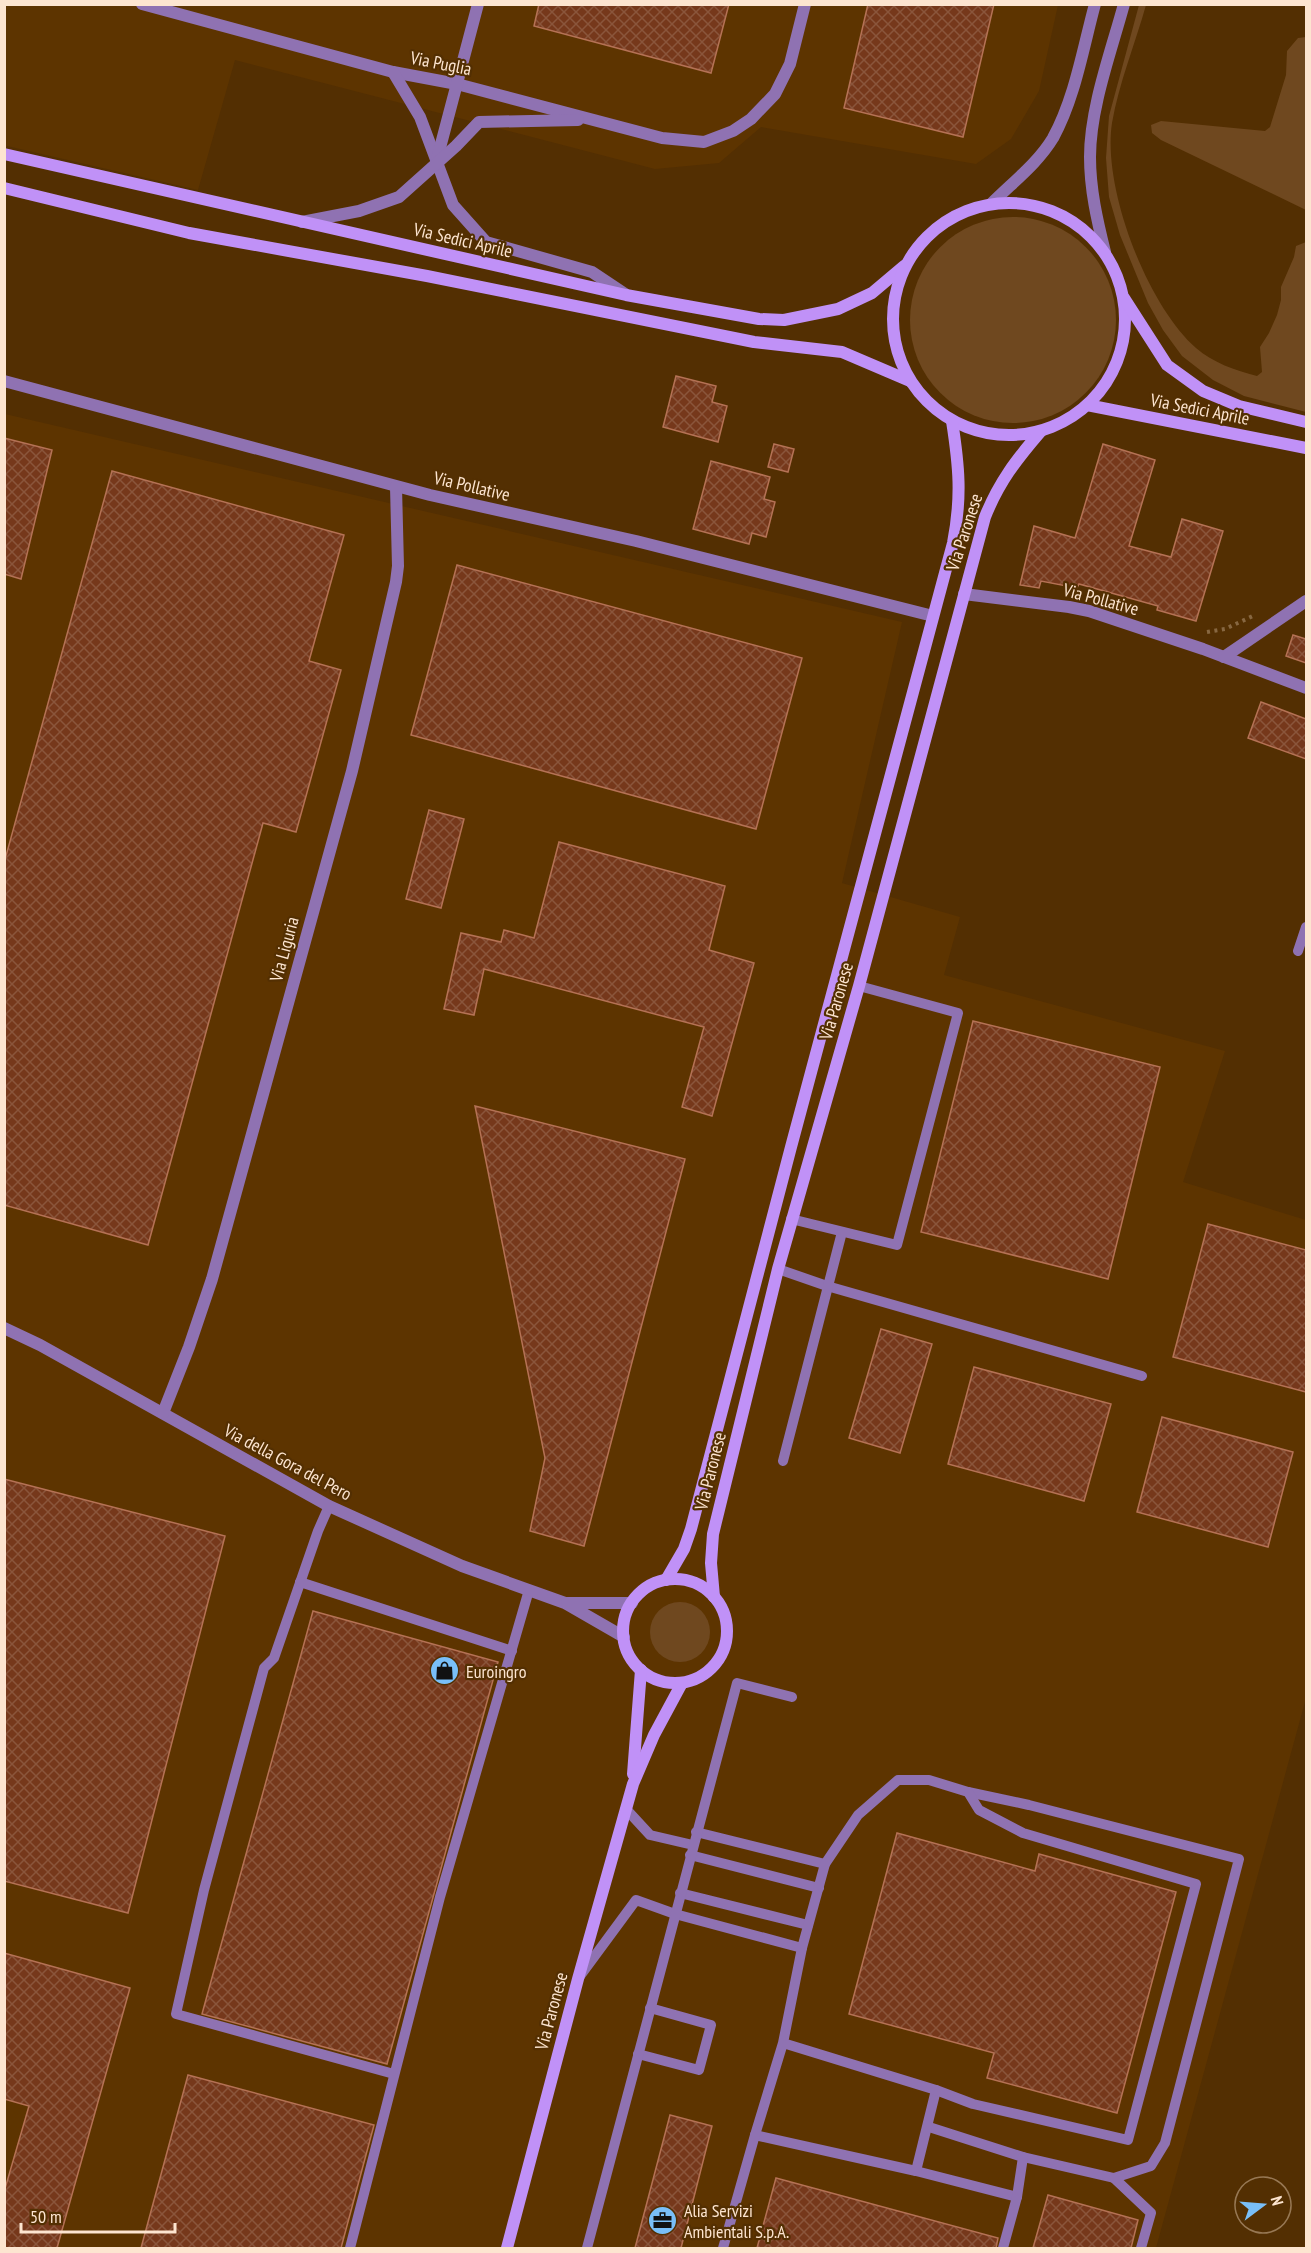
<svg xmlns="http://www.w3.org/2000/svg" width="1311" height="2253" font-family="'PT Sans Narrow',sans-serif">
<defs>
<pattern id="building-cross-hatch" width="8" height="8" patternUnits="userSpaceOnUse" patternTransform="scale(1.5)"><rect width="8" height="8" fill="#76381b"/><path d="M0 0l8 8M0 8l8-8" fill="none" stroke="#8a553b"/></pattern>
</defs>
<rect width="100%" height="100%" fill="#532f02"/>
<!-- built -->
<g fill="#5d3400">
<path d="M 5,5 L 1058,5 L 1039,91 L 1011,139 L 976,164 L 761,127 L 719,163 L 655,169 L 235,60 L 198,190 L 7,146 L 5,158 Z"/>
<path d="M 5,414 L 902,622 L 842,883 L 960,917 L 944,975 L 1225,1051 L 1183,1182 L 1306,1220 L 1306,1698 L 1156,2248 L 5,2248 Z"/>
</g>
<!-- green -->
<g fill="#6f481f">
<path d="M 1139,5 L 1146,5 C 1135,44 1119,83 1112,123 C 1102,188 1147,305 1196,348 C 1213,363 1235,370 1257,376 L 1262,372 L 1260,347 L 1269,333 L 1277,315 L 1281,300 L 1281,287 L 1294,257 L 1296,246 L 1306,242 L 1306,412 L 1244,396 L 1213,380 L 1182,356 L 1163,330 L 1148,303 L 1120,235 L 1109,197 L 1106,158 L 1109,116 Z"/>
<path d="M 1306,37 L 1306,210 L 1161,140 L 1152,133 L 1151,125 L 1161,121 L 1265,131 L 1270,127 L 1286,75 L 1287,51 L 1298,38 Z"/>
<circle cx="1013" cy="320" r="103"/>
<circle cx="680" cy="1632" r="30"/>
</g>
<!-- building -->
<g fill="url(#building-cross-hatch)" stroke="#b57255" stroke-width="1.5">
<path d="M 539,4 L 729,4 L 711,73 L 534,26 Z"/>
<path d="M 868,4 L 994,4 L 963,137 L 844,108 Z"/>
<path d="M 676,376 L 716,386 L 712,402 L 727,406 L 718,442 L 663,427 Z"/>
<path d="M 4,438 L 52,450 L 21,579 L 4,574 Z"/>
<path d="M 774,444 L 794,449 L 788,472 L 768,467 Z"/>
<path d="M 1103,444 L 1155,460 L 1129,546 L 1171,557 L 1182,519 L 1223,531 L 1196,621 L 1157,610 L 1158,606 L 1079,584 L 1077,588 L 1041,581 L 1039,588 L 1020,585 L 1034,526 L 1075,538 Z"/>
<path d="M 711,461 L 770,477 L 764,499 L 775,502 L 766,537 L 752,533 L 749,544 L 693,529 Z"/>
<path d="M 112,471 L 344,535 L 309,661 L 341,670 L 296,832 L 263,823 L 148,1245 L 4,1205 L 4,863 Z"/>
<path d="M 457,565 L 802,658 L 756,829 L 411,735 Z"/>
<path d="M 1293,635 L 1306,639 L 1306,663 L 1286,656 Z"/>
<path d="M 1261,702 L 1306,719 L 1306,759 L 1248,738 Z"/>
<path d="M 429,810 L 464,819 L 441,908 L 406,899 Z"/>
<path d="M 559,842 L 725,886 L 709,950 L 754,963 L 712,1116 L 682,1107 L 704,1027 L 484,969 L 474,1015 L 444,1009 L 461,933 L 501,942 L 504,930 L 534,938 Z"/>
<path d="M 973,1021 L 1160,1067 L 1108,1279 L 921,1232 Z"/>
<path d="M 475,1106 L 685,1159 L 584,1546 L 530,1531 L 545,1458 Z"/>
<path d="M 1208,1224 L 1306,1250 L 1306,1392 L 1173,1357 Z"/>
<path d="M 881,1329 L 932,1344 L 900,1453 L 849,1438 Z"/>
<path d="M 974,1367 L 1111,1404 L 1084,1501 L 948,1464 Z"/>
<path d="M 1162,1417 L 1293,1452 L 1268,1547 L 1137,1512 Z"/>
<path d="M 4,1479 L 225,1536 L 128,1913 L 4,1881 Z"/>
<path d="M 313,1611 L 498,1662 L 387,2064 L 202,2014 Z"/>
<path d="M 897,1833 L 1035,1871 L 1039,1854 L 1176,1892 L 1117,2113 L 987,2078 L 994,2053 L 849,2014 Z"/>
<path d="M 4,1953 L 130,1988 L 57,2248 L 4,2248 L 4,2192 L 29,2106 L 4,2099 Z"/>
<path d="M 188,2075 L 374,2125 L 341,2248 L 141,2248 Z"/>
<path d="M 670,2115 L 712,2126 L 681,2248 L 635,2248 Z"/>
<path d="M 776,2178 L 998,2238 L 996,2248 L 757,2248 Z"/>
<path d="M 1048,2195 L 1138,2220 L 1131,2248 L 1033,2248 Z"/>
</g>
<g fill="none" stroke-linecap="round" stroke-linejoin="round">
<!-- path -->
<path stroke="#876741" stroke-width="4" stroke-dasharray="3 4.5" stroke-linecap="butt" d="M 1207,632 L 1225,629 L 1255,615"/>
<!-- service -->
<g stroke="#8f72b2" stroke-width="10">
<path d="M 1298,951 L 1306,927"/>
<path d="M 791,1219 L 897,1245 L 958,1013 L 859,986"/>
<path d="M 778,1269 L 827,1286 L 1142,1376"/>
<path d="M 783,1461 L 842,1232"/>
<path d="M 329,1506 L 318,1531 L 274,1658 L 264,1668 L 204,1890 L 176,2014 L 394,2074"/>
<path d="M 300,1582 L 512,1651"/>
<path d="M 626,1809 L 650,1835 L 693,1845"/>
<path d="M 696,1832 L 825,1864"/>
<path d="M 690,1855 L 819,1888"/>
<path d="M 680,1893 L 808,1925"/>
<path d="M 580,1976 L 636,1900 L 675,1914 L 802,1948"/>
<path d="M 638,2054 L 699,2070 L 711,2025 L 650,2008"/>
<path d="M 929,2127 L 1023,2157 L 1114,2178 L 1151,2166 L 1165,2143 L 1239,1859 L 1029,1805 L 968,1792"/>
<path d="M 755,2135 L 916,2171 L 1017,2197"/>
<path d="M 916,2171 L 936,2090"/>
<path d="M 1114,2178 L 1151,2213 L 1141,2248"/>
<path d="M 350,2248 L 440,1897 L 529,1590"/>
<path d="M 587,2248 L 737,1683 L 792,1697"/>
<path d="M 723,2248 L 755,2135 L 783,2043 L 802,1948 L 825,1864 L 858,1815 L 898,1780 L 929,1780 L 968,1792 L 979,1810 L 1023,1833 L 1196,1884 L 1128,2140 L 973,2104 L 936,2090 L 783,2043"/>
<path d="M 1003,2248 L 1017,2197 L 1023,2157"/>
</g>
<!-- minor -->
<g stroke="#8f72b2" stroke-width="12">
<path d="M 142,4 L 393,72 L 457,84 L 662,138 L 704,142 L 733,131 L 751,119 L 775,94 L 790,64 L 805,4"/>
<path d="M 393,72 L 420,117 L 453,205 L 486,242 L 592,272 L 625,294"/>
<path d="M 436,163 L 478,4"/>
<path d="M 302,222 L 359,211 L 399,197 L 456,146 L 479,122 L 578,120"/>
<path d="M 4,381 L 430,495 L 636,541 L 933,616"/>
<path d="M 964,594 L 1069,607 L 1089,611 L 1203,649 L 1306,688"/>
<path d="M 1224,657 L 1306,601"/>
<path d="M 4,1328 L 40,1345 L 329,1506 L 462,1566 L 565,1603 L 624,1637"/>
<path d="M 163,1413 L 189,1347 L 212,1279 L 352,771 L 396,582 L 398,566 L 396,487"/>
<path d="M 567,1603 L 632,1603"/>
</g>
<!-- tertiary -->
<g stroke="#8f72b2" stroke-width="12">
<path d="M 992,203 C 1013,182 1038,163 1053,138 C 1075,98 1083,48 1095,4"/>
<path d="M 1105,252 C 1097,220 1090,189 1090,157 C 1090,108 1111,52 1124,4"/>
</g>
<!-- secondary -->
<g stroke="#c091f7" stroke-width="12">
<path d="M 4,154 L 626,295 L 759,319 L 784,320 L 838,309 L 872,293 L 904,266"/>
<path d="M 4,188 L 189,233 L 427,276 L 754,342 L 842,352 L 910,381"/>
<circle cx="1009" cy="319" r="116"/>
<path d="M 1124,298 L 1167,365 L 1203,391 L 1239,406 L 1306,422"/>
<path d="M 1087,405 L 1306,448"/>
<circle cx="675" cy="1631" r="52"/>
<path d="M 666,1580 L 684,1549 L 691,1529 L 791,1147 L 953,543 C 962,497 959,466 952,421"/>
<path d="M 714,1597 L 711,1563 L 713,1534 L 778,1269 L 859,986 L 985,517 C 999,482 1016,460 1041,431"/>
<path d="M 633,1774 L 641,1670"/>
<path d="M 507,2248 L 578,1979 L 633,1784 L 654,1735 L 682,1683"/>
</g>
</g>
<!-- icons -->
<defs>
<symbol id="shop-disc" viewBox="-11 -11 22 22"><circle r="9.5" fill="#79bff8" stroke="#532f02"/><path d="M-5-2.5h2.3a2.7 3.5 0 0 1 5.4 0H5L5.5 6h-11ZM-1.5-2.5h3a1.5 2.3 0 0 0-3 0Z" fill="#111"/></symbol>
<symbol id="office-disc" viewBox="-11 -11 22 22"><circle r="9.5" fill="#79bff8" stroke="#532f02"/><path d="M-6-3h4V-5.5h4V-3h4V5H-6ZM-1-4.5V-3h2v-1.5ZM-6 0V1H6V0Z" fill="#111"/></symbol>
</defs>
<g fill-rule="evenodd">
<use href="#shop-disc" x="428" y="1654" width="33" height="33"/>
<use href="#office-disc" x="646" y="2204" width="33" height="33"/>
</g>
<g text-anchor="middle" dominant-baseline="central" stroke-width="4.5" stroke-linejoin="round" paint-order="stroke">
<!-- street labels -->
<g font-size="18" fill="#fde5d0" stroke="#532f02">
<text transform="translate(441 63) rotate(11)">Via Puglia</text>
<text transform="translate(463 240) rotate(13)">Via Sedici Aprile</text>
<text transform="translate(1200 409) rotate(11)">Via Sedici Aprile</text>
<text transform="translate(472 486) rotate(13)">Via Pollative</text>
<text transform="translate(964 532) rotate(-72)">Via Paronese</text>
<text transform="translate(1101 599) rotate(15)">Via Pollative</text>
<text transform="translate(284 949) rotate(-75)">Via Liguria</text>
<text transform="translate(836 1001) rotate(-74)">Via Paronese</text>
<text transform="translate(288 1462) rotate(28)">Via della Gora del Pero</text>
<text transform="translate(710 1471) rotate(-76)">Via Paronese</text>
<text transform="translate(551 2011) rotate(-75)">Via Paronese</text>
</g>
<!-- poi labels -->
<g font-size="18" fill="#fde5d0" stroke="#532f02" text-anchor="start">
<text x="466" y="1671">Euroingro</text>
<text x="684" y="2210">Alia Servizi<tspan x="684" dy="21">Ambientali S.p.A.</tspan></text>
</g>
</g>
<!-- border -->
<rect width="1311" height="2253" fill="none" stroke="#fde5d0" stroke-width="12"/>
<!-- north arrow -->
<g transform="translate(1263 2205) rotate(74)"><circle r="28" fill="#532f02" stroke="#977854" stroke-width="1.5"/>
<path d="M0-4.5L10 22L0 15L-10 22Z" fill="#79bff8"/>
<text y="-9" font-size="16" font-weight="bold" text-anchor="middle" fill="#fde5d0">N</text>
</g>
<!-- scale -->
<path d="M21 2223v9h154v-9" fill="none" stroke="#fde5d0" stroke-width="3"/>
<text x="30" y="2223" font-size="18" fill="#fde5d0" stroke="#532f02" stroke-width="4.5" paint-order="stroke">50 m</text>
</svg>
